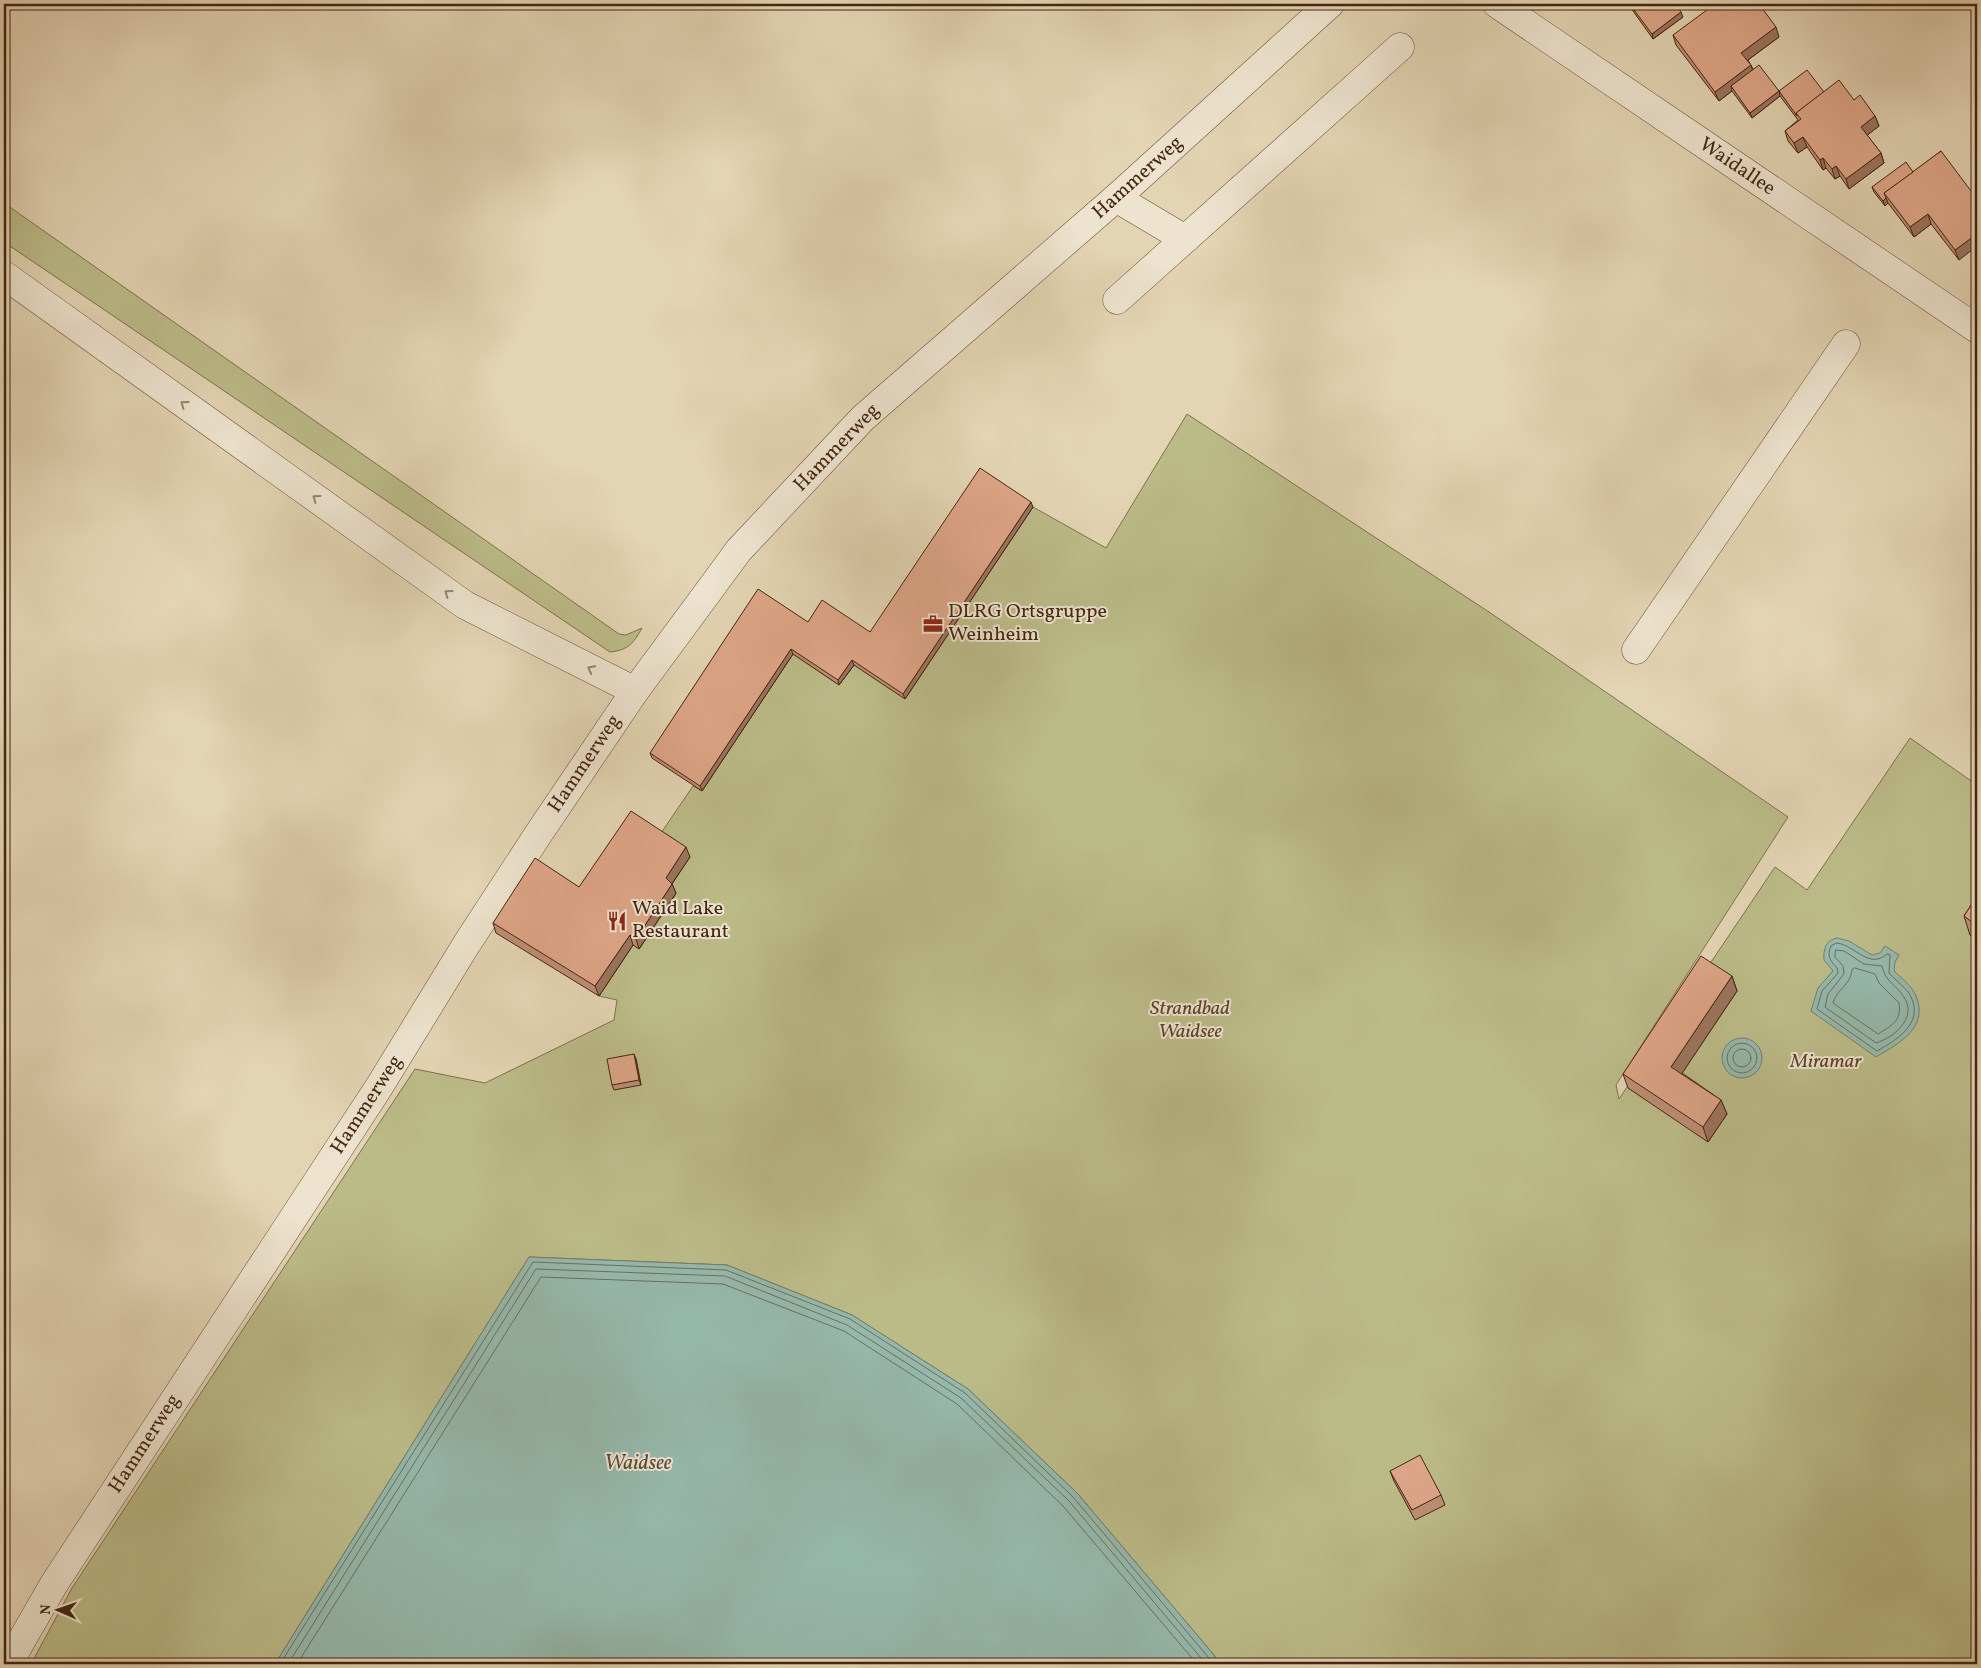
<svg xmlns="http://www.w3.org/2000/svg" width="1981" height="1668" font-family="Vollkorn,serif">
<rect width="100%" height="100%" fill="#e3d4b3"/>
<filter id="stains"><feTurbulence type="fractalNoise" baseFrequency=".004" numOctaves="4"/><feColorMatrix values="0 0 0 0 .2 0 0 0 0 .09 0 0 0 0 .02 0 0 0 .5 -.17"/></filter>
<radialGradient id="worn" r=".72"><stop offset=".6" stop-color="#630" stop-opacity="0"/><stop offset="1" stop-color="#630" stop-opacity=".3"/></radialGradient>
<!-- green -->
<g fill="#bb8" stroke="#80704e">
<path d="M 4,203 L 619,634 L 626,635 L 642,628 C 633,644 628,650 610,652 L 4,242 Z"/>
<path d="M 1187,414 L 1489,612 L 1788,817 L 1616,1085 L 1619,1099 L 1775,867 L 1807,890 L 1910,738 L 1977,785 L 1977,1664 L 1219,1664 L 1214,1655 L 1077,1493 L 968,1389 L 852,1315 L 727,1265 L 529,1257 L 275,1664 L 31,1664 L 72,1588 L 415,1069 L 485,1083 L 614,1020 L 617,1000 L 599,996 L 633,945 L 640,948 L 676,894 L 669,888 L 659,836 L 693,786 L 702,791 L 793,654 L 839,685 L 854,665 L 1033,507 L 1106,548 Z"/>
</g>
<!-- water -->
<g fill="#95b8ab" stroke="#757d6e">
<path d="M 1837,938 L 1849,941 L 1872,955 L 1880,953 L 1885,946 L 1899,955 L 1895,962 L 1894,971 C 1901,978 1911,985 1915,994 C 1931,1027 1898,1044 1876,1057 L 1811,1011 L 1818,988 L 1833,971 L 1824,960 C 1823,949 1826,940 1837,938 Z"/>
<circle cx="1742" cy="1058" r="20"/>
<path d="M 529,1257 L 727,1265 L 852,1315 L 968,1389 L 1077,1493 L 1214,1655 L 1219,1664 L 275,1664 Z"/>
</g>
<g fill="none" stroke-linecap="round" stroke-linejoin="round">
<!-- shore -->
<g stroke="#6d6e5f" stroke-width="1">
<path d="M 1837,943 C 1855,945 1869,970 1887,954 L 1890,955 L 1889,973 C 1896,981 1907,988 1911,997 C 1924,1024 1896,1040 1877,1051 L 1817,1009 L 1822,991 L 1838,973 L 1837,968 C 1831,961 1826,957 1831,946 Z"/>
<path d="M 1836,950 L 1844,951 L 1864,964 L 1882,966 C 1885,981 1896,985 1904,997 C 1918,1018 1893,1038 1876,1043 L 1825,1007 L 1828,994 L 1844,974 L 1843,966 L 1835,957 Z"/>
<path d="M 1855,968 L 1875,974 L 1879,983 L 1899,1003 C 1902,1021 1891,1026 1878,1034 L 1833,1003 C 1836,990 1851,985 1852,970 Z"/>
<circle cx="1742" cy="1058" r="15"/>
<circle cx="1742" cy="1058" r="9"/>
<path d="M 280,1664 L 533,1262 L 726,1270 L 850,1319 L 965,1393 L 1073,1497 L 1214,1664"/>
<path d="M 288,1664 L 536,1269 L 725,1276 L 847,1325 L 961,1398 L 1069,1501 L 1206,1664"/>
<path d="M 297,1664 L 541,1277 L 723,1284 L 844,1331 L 957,1404 L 1063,1506 L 1197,1664"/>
</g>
<defs>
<g id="minor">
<path d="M 1497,4 L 1977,329"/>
<path d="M 1116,198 L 1185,239"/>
<path d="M 4,275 L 465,605 L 635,691"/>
<path d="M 1117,300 L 1400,47"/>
<path d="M 1636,650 L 1846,344"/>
<path d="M 8,1664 L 54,1584 L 379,1087 L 466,945 L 539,833 L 635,691 L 739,550 L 863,418 L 1116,198 L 1330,4"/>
</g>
</defs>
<!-- minor casing -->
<use href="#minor" stroke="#6c513b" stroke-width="29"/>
<!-- minor -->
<use href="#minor" stroke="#ede3ce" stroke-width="28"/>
</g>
<!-- wall -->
<g fill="#be8e74" stroke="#452513">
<path d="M 1631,6 L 1683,17 L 1653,39 L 1633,11 Z"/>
<path d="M 1673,35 L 1779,37 L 1748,60 L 1753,69 L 1779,91 L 1824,92 L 1854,100 L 1875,116 L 1879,126 L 1867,135 L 1881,153 L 1884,163 L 1849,189 L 1840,176 L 1835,179 L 1826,168 L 1823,170 L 1807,147 L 1798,153 L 1788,141 L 1785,131 L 1798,120 L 1780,96 L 1752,118 L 1732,91 L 1719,101 L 1676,45 Z"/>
<path d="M 1941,151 L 1959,260 L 1931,224 L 1914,237 L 1888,203 L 1885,206 L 1874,192 L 1872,187 L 1913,172 Z"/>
<path d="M 1033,507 L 905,699 L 854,665 L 839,685 L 793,654 L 702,791 L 652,758 L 650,753 L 808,622 L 870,632 Z"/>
<path d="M 690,857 L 672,884 L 676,893 L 639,949 L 633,945 L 599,996 L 496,933 L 493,923 L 579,887 Z"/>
<path d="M 1977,896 L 1977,940 L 1970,935 L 1964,916 Z"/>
<path d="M 1732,976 L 1737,991 L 1682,1073 L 1721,1100 L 1727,1114 L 1708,1142 L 1628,1088 L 1623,1074 Z"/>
<path d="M 636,1059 L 641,1085 L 614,1090 L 612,1085 Z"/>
<path d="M 1390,1471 L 1441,1495 L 1445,1505 L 1415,1520 L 1394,1481 Z"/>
</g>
<!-- shaded-wall -->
<g fill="#9b745e" stroke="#452513">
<path d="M 1681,12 L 1683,17 L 1653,39 L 1652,34 Z"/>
<path d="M 1776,27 L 1779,37 L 1745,62 L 1741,53 Z"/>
<path d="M 1751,65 L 1754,75 L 1731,86 L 1732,91 L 1719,101 L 1715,92 Z"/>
<path d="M 1779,91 L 1780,96 L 1752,118 L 1750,113 Z"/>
<path d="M 1875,116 L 1879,126 L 1865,137 L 1861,127 Z"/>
<path d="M 1803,137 L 1807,147 L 1798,153 L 1794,143 Z"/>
<path d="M 1881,153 L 1884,163 L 1849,189 L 1846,179 Z"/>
<path d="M 1823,158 L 1826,168 L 1823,170 L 1820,160 Z"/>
<path d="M 1836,166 L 1840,176 L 1835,179 L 1832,169 Z"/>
<path d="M 1886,198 L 1888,203 L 1885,206 L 1883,201 Z"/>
<path d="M 1928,214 L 1931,224 L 1914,237 L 1910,227 Z"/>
<path d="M 1977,234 L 1977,246 L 1959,260 L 1955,250 Z"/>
<path d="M 1031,502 L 1033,507 L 905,699 L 903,694 Z"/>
<path d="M 791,649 L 793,654 L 702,791 L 700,786 Z"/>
<path d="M 852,660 L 854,665 L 839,685 L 838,680 Z"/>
<path d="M 686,847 L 690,857 L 669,888 L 666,878 Z"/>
<path d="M 672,884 L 676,893 L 639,949 L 636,939 Z"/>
<path d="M 630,935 L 633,945 L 599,996 L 595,986 Z"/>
<path d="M 1732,976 L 1737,991 L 1677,1081 L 1671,1067 Z"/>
<path d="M 634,1054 L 636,1059 L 641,1085 L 639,1080 Z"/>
<path d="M 1721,1100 L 1727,1114 L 1708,1142 L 1703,1127 Z"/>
</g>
<!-- building -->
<g fill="#dda587" stroke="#452513">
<path d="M 1635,4 L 1675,4 L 1681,12 L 1652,34 L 1631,6 Z"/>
<path d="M 1715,4 L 1759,4 L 1776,27 L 1741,53 L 1751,65 L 1715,92 L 1673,35 Z"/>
<path d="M 1759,65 L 1779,91 L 1750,113 L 1731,86 Z"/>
<path d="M 1807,70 L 1824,92 L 1796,113 L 1797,116 L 1779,91 Z"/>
<path d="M 1839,80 L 1854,100 L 1860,95 L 1875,116 L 1861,127 L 1881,153 L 1846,179 L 1836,166 L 1832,169 L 1823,158 L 1820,160 L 1803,137 L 1794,143 L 1785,131 L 1801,119 L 1796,113 Z"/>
<path d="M 1941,151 L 1977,199 L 1977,234 L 1955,250 L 1928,214 L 1910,227 L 1884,193 Z"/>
<path d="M 1906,162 L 1913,172 L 1884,193 L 1886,198 L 1883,201 L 1872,187 Z"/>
<path d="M 980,468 L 1031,502 L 903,694 L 852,660 L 838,680 L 791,649 L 700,786 L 650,753 L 758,589 L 808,622 L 822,600 L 870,632 Z"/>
<path d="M 631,811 L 686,847 L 666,878 L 672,884 L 636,939 L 630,935 L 595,986 L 493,923 L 535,858 L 579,887 Z"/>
<path d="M 1977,896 L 1977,926 L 1964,916 Z"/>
<path d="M 1701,956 L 1732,976 L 1671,1067 L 1721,1100 L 1703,1127 L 1623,1074 Z"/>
<path d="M 634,1054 L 639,1080 L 612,1085 L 607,1059 Z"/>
<path d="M 1420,1455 L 1441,1495 L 1412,1510 L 1390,1471 Z"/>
</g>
<!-- one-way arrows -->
<defs><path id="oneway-chevron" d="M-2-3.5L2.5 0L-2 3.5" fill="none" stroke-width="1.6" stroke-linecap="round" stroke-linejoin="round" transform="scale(1.25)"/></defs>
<g stroke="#998470">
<use href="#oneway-chevron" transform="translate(184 404) rotate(-144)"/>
<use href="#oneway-chevron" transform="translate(316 498) rotate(-144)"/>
<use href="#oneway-chevron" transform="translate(448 593) rotate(-144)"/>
<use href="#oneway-chevron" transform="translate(591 669) rotate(-153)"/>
</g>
<!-- icons -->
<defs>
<symbol id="office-bare" viewBox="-9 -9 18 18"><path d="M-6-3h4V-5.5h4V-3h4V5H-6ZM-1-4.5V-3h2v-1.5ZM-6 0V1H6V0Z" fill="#8f2418" stroke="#ede3ce" stroke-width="2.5" paint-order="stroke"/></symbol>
<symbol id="restaurant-bare" viewBox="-9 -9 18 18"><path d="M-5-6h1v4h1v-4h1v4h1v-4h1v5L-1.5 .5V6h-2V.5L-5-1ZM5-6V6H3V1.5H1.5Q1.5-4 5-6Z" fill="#8f2418" stroke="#ede3ce" stroke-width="2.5" paint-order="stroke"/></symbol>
</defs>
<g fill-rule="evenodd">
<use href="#office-bare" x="919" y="610" width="28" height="28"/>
<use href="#restaurant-bare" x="603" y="907" width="28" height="28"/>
</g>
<g text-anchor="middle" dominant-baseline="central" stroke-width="4" stroke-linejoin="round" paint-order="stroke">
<!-- street labels -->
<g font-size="20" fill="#452513" stroke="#ede3ce">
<text transform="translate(1737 167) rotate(34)">Waidallee</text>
<text transform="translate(1138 178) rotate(-42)">Hammerweg</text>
<text transform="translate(837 448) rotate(-46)">Hammerweg</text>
<text transform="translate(585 764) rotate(-56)">Hammerweg</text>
<text transform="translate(367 1105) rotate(-57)">Hammerweg</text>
<text transform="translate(145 1444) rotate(-57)">Hammerweg</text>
</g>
<!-- poi labels -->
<g font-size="20" fill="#452513" stroke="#ede3ce" text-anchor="start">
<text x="948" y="612">DLRG Ortsgruppe<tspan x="948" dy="23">Weinheim</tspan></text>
<text x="632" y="909">Waid Lake<tspan x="632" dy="23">Restaurant</tspan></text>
</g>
<!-- park labels -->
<g font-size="20" font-style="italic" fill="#5d432a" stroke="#ede3ce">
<text x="1190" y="1009">Strandbad<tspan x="1190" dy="23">Waidsee</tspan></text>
<text x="1826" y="1062">Miramar</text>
</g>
<!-- water labels -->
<g font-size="21" font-style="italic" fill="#594a39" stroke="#ede3ce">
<text x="638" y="1463">Waidsee</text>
</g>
</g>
<!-- margin -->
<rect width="1981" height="1668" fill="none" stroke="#e3d4b3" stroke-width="20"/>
<rect x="5" y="5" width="1971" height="1658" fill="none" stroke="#452513" stroke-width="2.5"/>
<rect x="10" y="10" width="1961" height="1648" fill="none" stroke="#452513"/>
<!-- north arrow -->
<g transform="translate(58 1610) rotate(272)" stroke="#ede3ce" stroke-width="4" paint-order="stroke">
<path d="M0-4L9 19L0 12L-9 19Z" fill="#452513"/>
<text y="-8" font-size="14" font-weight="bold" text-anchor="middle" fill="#452513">N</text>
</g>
<rect width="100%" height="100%" filter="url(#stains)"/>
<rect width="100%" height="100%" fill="url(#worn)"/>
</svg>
